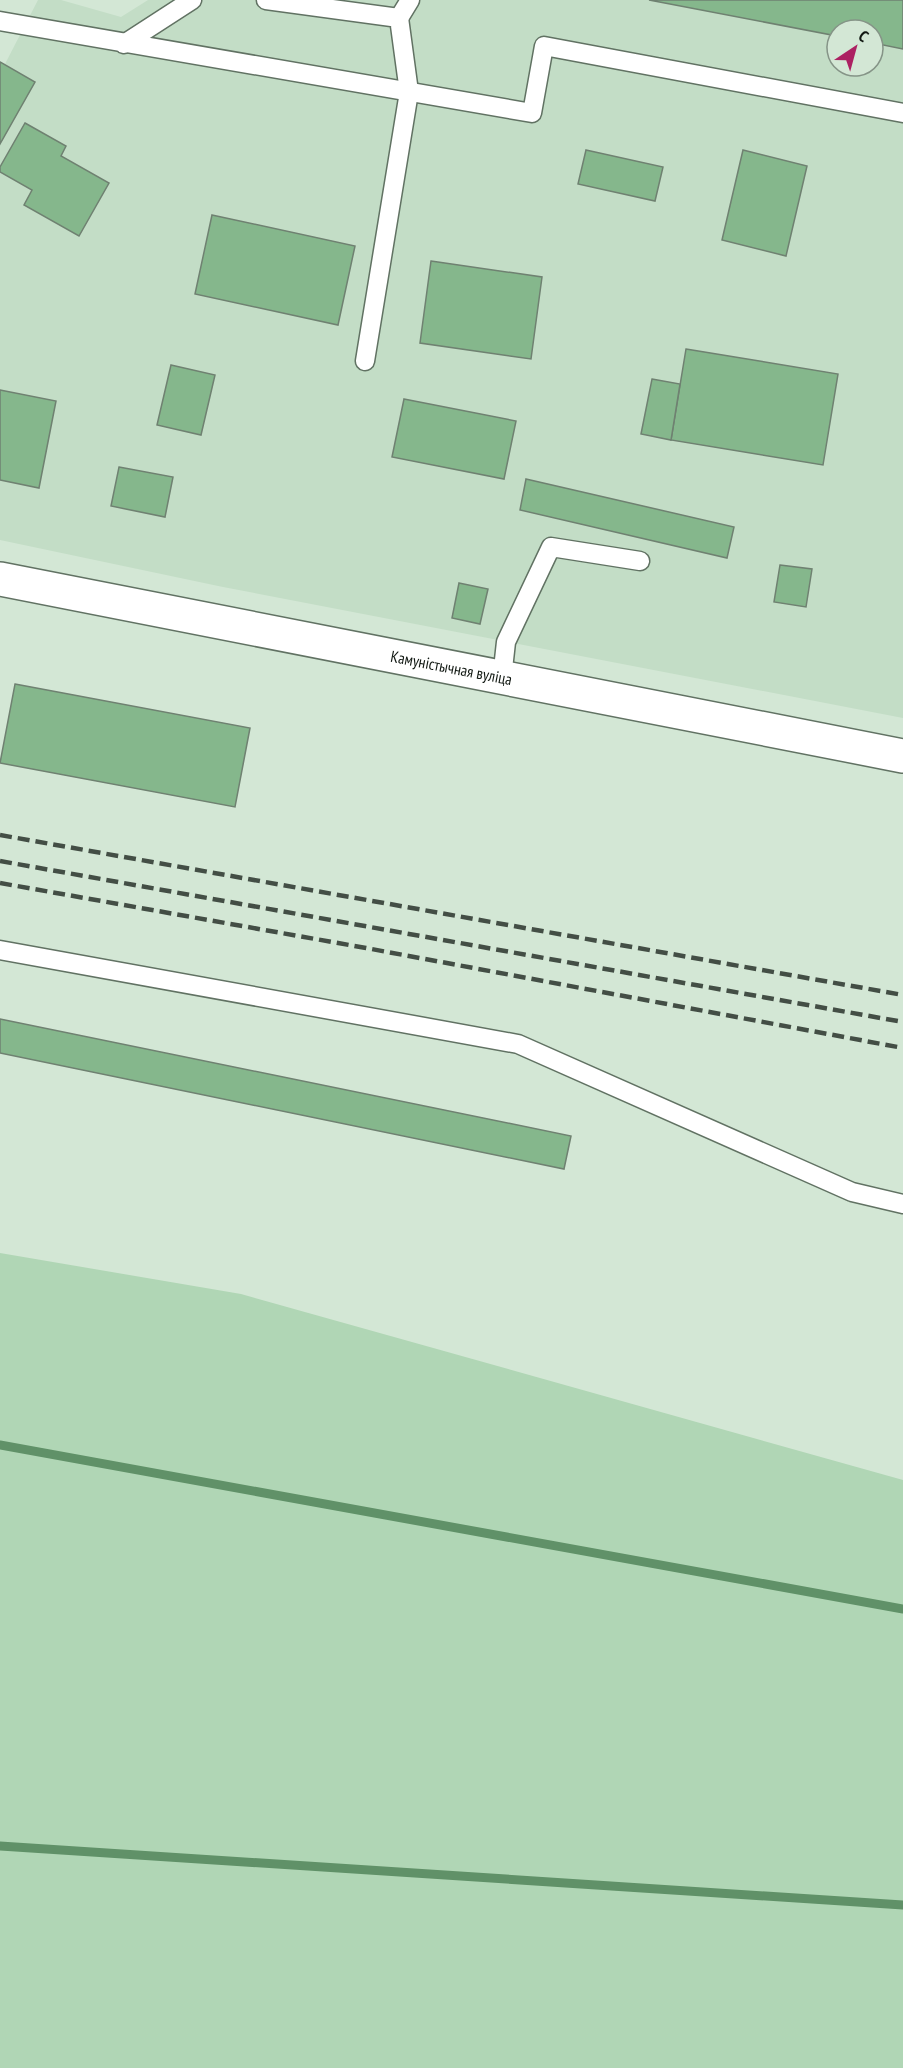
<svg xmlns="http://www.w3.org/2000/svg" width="903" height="2068" font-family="'PT Sans Narrow',sans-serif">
<rect width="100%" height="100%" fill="#d3e7d5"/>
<!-- built -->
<path fill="#c3ddc6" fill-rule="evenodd" d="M 38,0 L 61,0 L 121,17 L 148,0 L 903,0 L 903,718 L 223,587 L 0,540 L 0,62 L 5,64 ZM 837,30 L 873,30 L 873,66 L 837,66 Z"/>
<!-- green -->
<path fill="#b0d6b5" d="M 0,1253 L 241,1294 L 903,1480 L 903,2068 L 0,2068 Z"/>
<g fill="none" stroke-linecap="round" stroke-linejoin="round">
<!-- stream -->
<g stroke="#609168" stroke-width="9">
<path d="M 0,1445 L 903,1609"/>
<path d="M 0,1846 L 903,1905"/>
</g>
</g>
<!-- building -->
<g fill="#85b78c" stroke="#6f8171" stroke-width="1.5">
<path d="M 649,0 L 903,0 L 903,49 L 873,43 L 873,30 L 837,30 L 837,36 Z"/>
<path d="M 0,62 L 35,82 L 0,144 Z"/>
<path d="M 25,123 L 66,146 L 61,156 L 109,183 L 79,236 L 24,205 L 32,190 L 0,172 L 0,167 Z"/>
<path d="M 586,150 L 663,167 L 655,201 L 578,184 Z"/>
<path d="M 743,150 L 807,166 L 786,256 L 722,240 Z"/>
<path d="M 212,215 L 355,246 L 338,325 L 195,294 Z"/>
<path d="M 431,261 L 542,277 L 531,359 L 420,343 Z"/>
<path d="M 686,349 L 838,374 L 823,465 L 671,440 Z"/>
<path d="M 171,365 L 215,375 L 201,435 L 157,425 Z"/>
<path d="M 652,379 L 680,384 L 671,440 L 641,434 Z"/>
<path d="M 0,390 L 56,401 L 39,488 L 0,480 Z"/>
<path d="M 404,399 L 516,421 L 504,479 L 392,457 Z"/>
<path d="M 119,467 L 173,477 L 165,517 L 111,506 Z"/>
<path d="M 526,479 L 734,527 L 727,558 L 520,510 Z"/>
<path d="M 780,565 L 812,569 L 806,607 L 774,602 Z"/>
<path d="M 459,583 L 488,589 L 480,624 L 452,618 Z"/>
<path d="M 15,684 L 250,728 L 235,807 L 0,763 Z"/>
<path d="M 0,1019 L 571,1136 L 564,1169 L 0,1053 Z"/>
</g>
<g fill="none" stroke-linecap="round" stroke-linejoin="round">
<defs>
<g id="service">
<path d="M 266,0 L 399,18 L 409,92 L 365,361"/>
<path d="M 399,18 L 410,0"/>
<path d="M 0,21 L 532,113 L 544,46 L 903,113"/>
<path d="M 124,44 L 192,0"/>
<path d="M 502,678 L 506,642 L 551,547 L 640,561"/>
<path d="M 0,950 L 518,1044 L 852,1192 L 903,1204"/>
</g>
<g id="tertiary">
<path id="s1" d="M 0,579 L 903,756"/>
</g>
</defs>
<!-- service casing -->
<use href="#service" stroke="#617263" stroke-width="21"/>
<!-- tertiary casing -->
<use href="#tertiary" stroke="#617263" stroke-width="36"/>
<!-- service -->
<use href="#service" stroke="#fff" stroke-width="18"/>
<!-- tertiary -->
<use href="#tertiary" stroke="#fff" stroke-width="33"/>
<!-- rail -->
<g stroke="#434e45" stroke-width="4.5" stroke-dasharray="12 6" stroke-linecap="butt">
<path d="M 0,835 L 903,995"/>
<path d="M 0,861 L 903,1022"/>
<path d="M 0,883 L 366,948 L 903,1048"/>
</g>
</g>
<g text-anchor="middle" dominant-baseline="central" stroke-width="6" stroke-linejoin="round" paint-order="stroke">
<!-- street labels -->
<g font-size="16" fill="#111812" stroke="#d3e7d5">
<text stroke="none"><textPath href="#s1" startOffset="460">Камуністычная вуліца</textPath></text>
</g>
</g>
<!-- north arrow -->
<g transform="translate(855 48) rotate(36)"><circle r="28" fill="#d3e7d5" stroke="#859487" stroke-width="1.5"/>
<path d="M0-4.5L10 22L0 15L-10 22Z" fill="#ac2162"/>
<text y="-9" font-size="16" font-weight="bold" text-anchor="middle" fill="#111812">С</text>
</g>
</svg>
